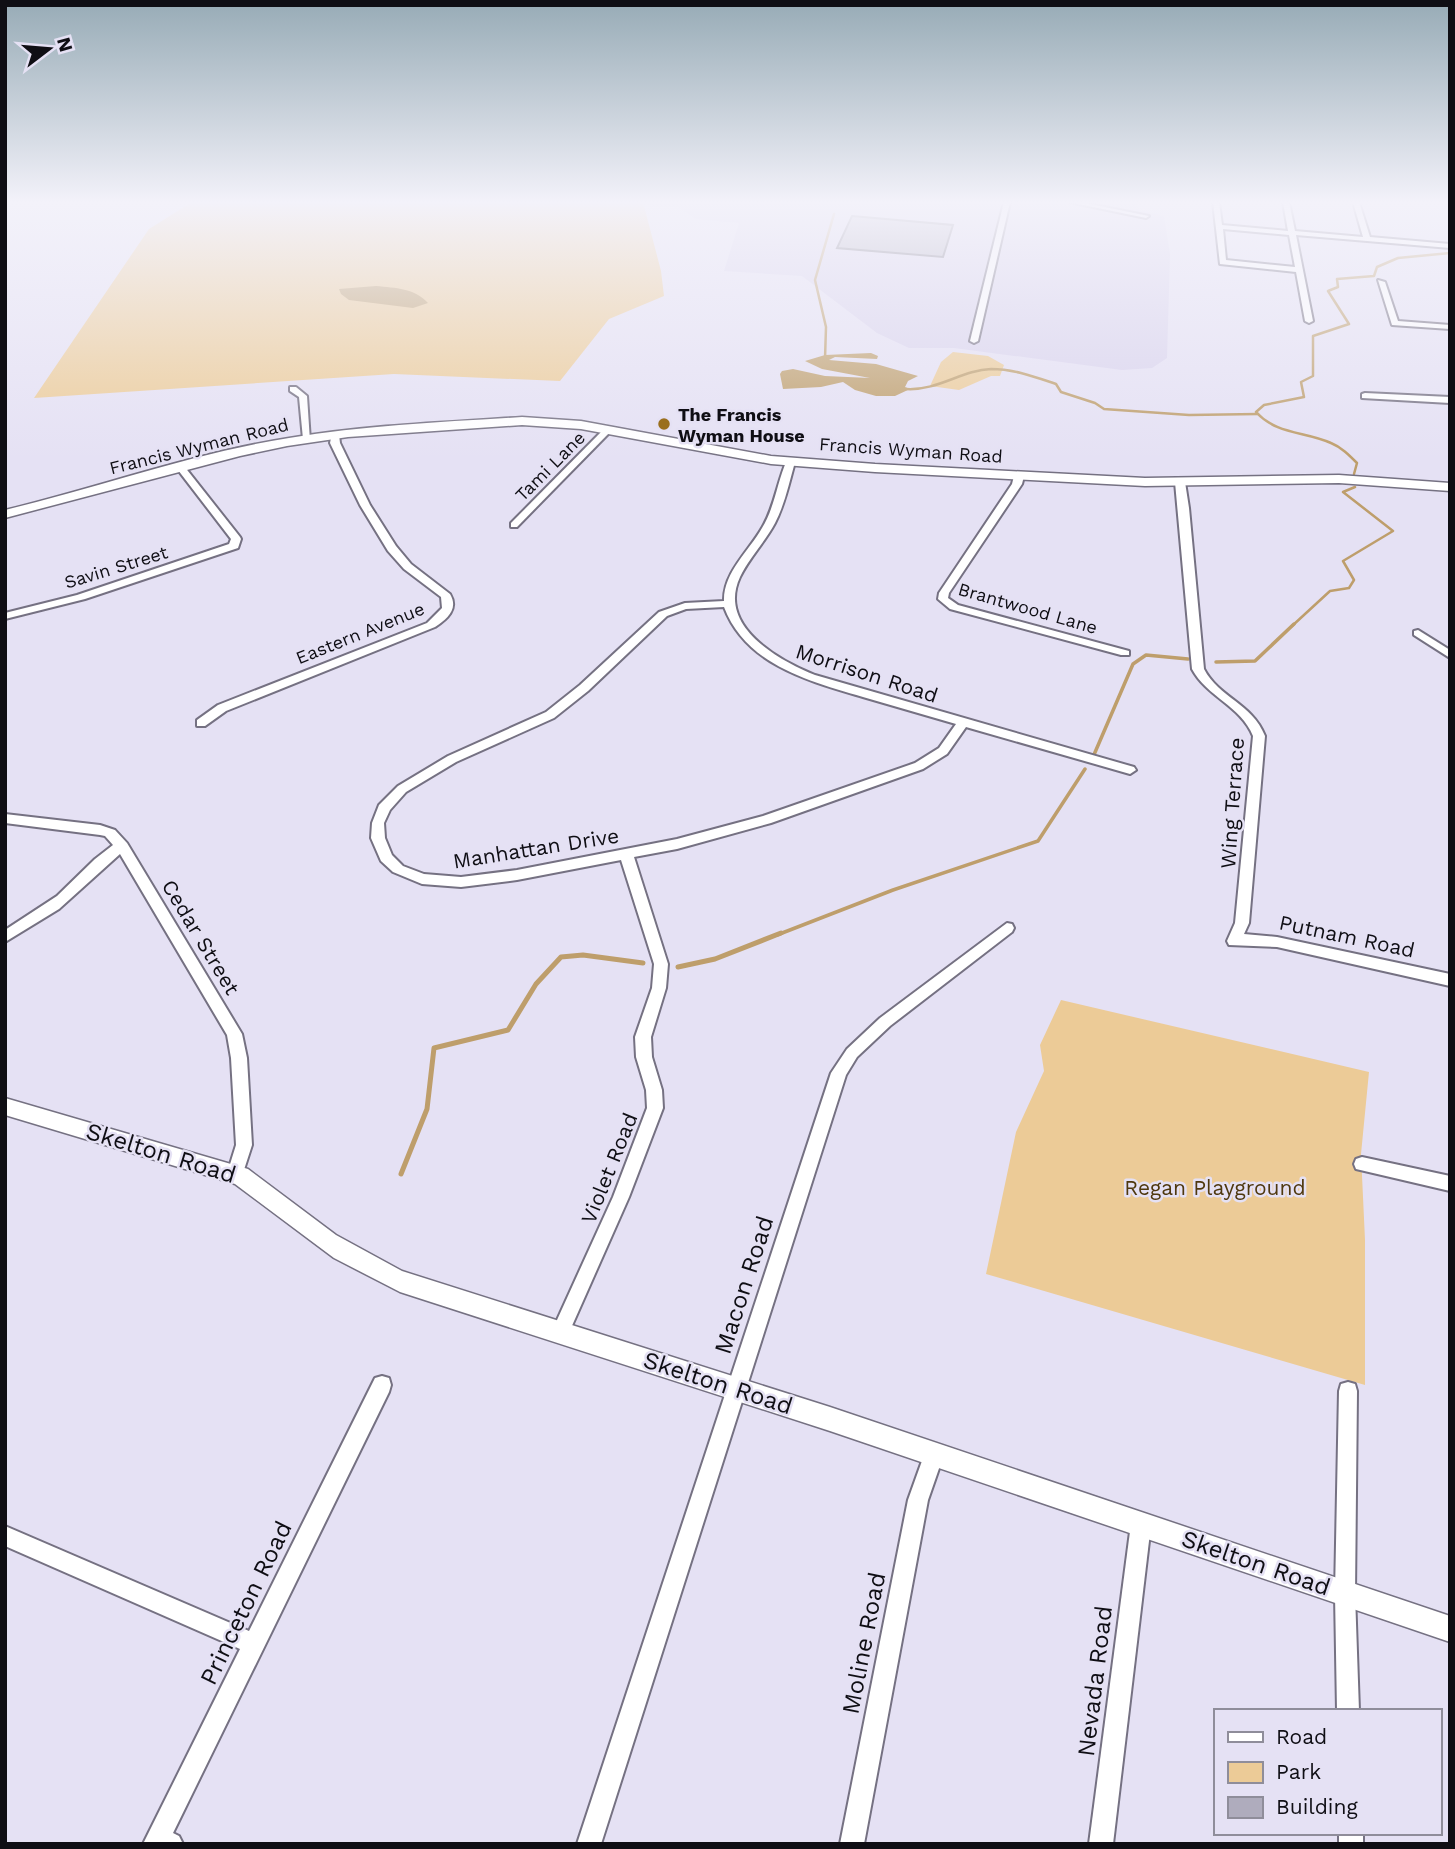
<svg xmlns="http://www.w3.org/2000/svg" width="1455" height="1849" font-family="'Work Sans',sans-serif">
<rect width="100%" height="100%" fill="#e5e1f4"/>
<!-- built -->
<path fill="#d9d3ed" d="M 649,202 L 1136,202 L 1139,210 L 1164,216 L 1170,254 L 1167,358 L 1152,368 L 1122,370 L 954,348 L 909,348 L 877,333 L 802,276 L 724,271 L 739,223 L 696,219 L 678,207 L 651,207 Z"/>
<!-- green -->
<g fill="#eccb97">
<path d="M 192,202 L 643,202 L 661,271 L 664,296 L 609,319 L 560,381 L 394,374 L 34,398 L 149,229 Z"/>
<path d="M 953,352 L 988,356 L 1004,365 L 1000,376 L 991,376 L 959,390 L 930,386 L 941,362 Z"/>
<path d="M 1061,1000 L 1369,1072 L 1361,1154 L 1365,1240 L 1365,1385 L 986,1274 L 1016,1132 L 1044,1071 L 1040,1045 Z"/>
</g>
<!-- water -->
<g fill="#be9e6b">
<path d="M 376,286 C 396,288 414,288 428,303 L 413,308 L 349,300 L 341,294 L 339,289 Z"/>
<path d="M 871,353 L 878,356 L 877,359 L 835,357 L 829,360 L 876,364 L 918,376 L 908,381 L 905,387 L 910,389 L 895,396 L 876,396 L 855,390 L 843,382 L 821,387 L 783,389 L 780,374 L 782,371 L 793,369 L 825,376 L 870,378 L 822,369 L 805,361 L 825,355 Z"/>
</g>
<g fill="none" stroke-linecap="round" stroke-linejoin="round">
<!-- stream-far2 -->
<g stroke="#be9e6b" stroke-width="2.5">
<path d="M 825,359 L 826,327 L 815,280 L 834,214"/>
<path d="M 906,389 C 938,391 962,370 991,369 C 1014,369 1035,377 1056,384 L 1061,392 L 1095,403 L 1104,409 L 1189,415 L 1258,414"/>
<path d="M 1354,474 L 1357,463 C 1349,455 1341,447 1331,443 C 1304,431 1277,435 1256,412 L 1264,405 L 1304,397 L 1301,382 L 1313,376 L 1313,336 L 1349,324 L 1328,291 L 1338,287 L 1337,279 L 1374,276 L 1377,267 L 1398,258 L 1450,253"/>
<path d="M 1292,626 L 1330,591 L 1349,588 L 1354,580 L 1343,561 L 1393,531 L 1343,492 L 1355,487"/>
</g>
<!-- stream-far1 -->
<g stroke="#be9e6b" stroke-width="3.5">
<path d="M 1216,662 L 1255,661 L 1294,624"/>
<path d="M 1093,757 L 1133,664 L 1146,655 L 1188,659"/>
<path d="M 777,935 L 893,890 L 1038,841 L 1085,769"/>
</g>
<!-- stream -->
<g stroke="#be9e6b" stroke-width="5">
<path d="M 678,967 L 715,959 L 781,933"/>
<path d="M 401,1174 L 427,1109 L 434,1048 L 508,1030 L 536,984 L 561,957 L 583,955 L 643,963"/>
</g>
</g>
<!-- building -->
<path fill="#afacbd" stroke="#6b6878" stroke-width="2" d="M 852,216 L 953,225 L 943,257 L 837,248 Z"/>
<g fill="none" stroke-linecap="round" stroke-linejoin="round">
<defs>
<g id="minor">
<path d="M 1004,202 L 1010,202 L 978,341 L 974,343 L 970,341 Z"/>
<path d="M 1069,202 L 1080,202 L 1149,216 L 1146,218 Z"/>
<path d="M 1213,202 L 1219,202 L 1222,225 L 1288,231 L 1283,202 L 1289,202 L 1295,231 L 1363,237 L 1353,202 L 1359,202 L 1370,237 L 1450,244 L 1450,248 L 1296,235 L 1313,321 L 1309,323 L 1305,321 L 1296,272 L 1220,264 ZM 1223,229 L 1289,235 L 1295,267 L 1226,260 Z"/>
<path d="M 1378,280 L 1385,282 L 1398,321 L 1450,325 L 1450,329 L 1392,325 Z"/>
<path d="M 290,387 L 296,387 L 307,396 L 310,441 L 303,439 L 299,397 L 290,391 Z"/>
<path d="M 1365,393 L 1450,397 L 1450,403 L 1362,398 L 1362,394 Z"/>
<path d="M 605,428 L 612,430 L 517,527 L 511,527 L 511,523 Z"/>
<path d="M 332,433 L 339,435 L 340,443 L 370,505 L 396,546 L 411,564 L 450,594 C 459,609 447,619 435,627 L 226,711 L 205,726 L 197,726 L 197,720 L 218,705 L 427,623 L 442,608 L 441,597 L 404,569 L 388,551 L 360,505 L 330,443 Z"/>
<path d="M 787,460 L 795,462 C 789,483 785,504 775,523 C 765,542 749,558 740,577 C 717,626 778,660 815,675 L 1134,767 L 1136,770 L 1130,774 L 966,727 L 947,754 L 923,769 L 771,823 L 677,849 L 634,857 L 668,964 L 666,988 L 651,1037 L 652,1057 L 662,1090 L 663,1108 L 629,1197 L 567,1337 L 561,1340 L 555,1337 L 552,1331 L 613,1197 L 647,1108 L 646,1090 L 636,1057 L 635,1037 L 652,988 L 654,964 L 621,860 L 517,880 L 461,887 L 422,884 L 393,872 L 381,861 L 371,838 L 372,823 L 379,805 L 398,786 L 448,756 L 546,712 L 580,685 L 659,612 L 685,603 L 724,601 C 723,573 749,551 762,528 C 775,507 777,482 787,460 ZM 724,607 C 746,665 809,681 863,697 C 894,706 925,715 956,724 L 939,748 L 915,763 L 763,816 L 677,839 L 517,870 L 461,877 L 424,874 L 403,866 L 392,855 L 385,838 L 384,823 L 390,810 L 406,792 L 456,762 L 554,718 L 588,691 L 667,616 L 686,609 Z"/>
<path d="M 178,466 L 184,466 L 240,537 L 241,539 L 238,548 L 85,599 L 5,619 L 5,613 L 77,595 L 229,544 L 231,539 L 178,470 Z"/>
<path d="M 1019,473 L 1024,476 L 1022,484 L 949,593 L 948,598 L 958,605 L 1129,651 L 1129,655 L 1121,655 L 950,609 L 938,599 L 939,593 L 1012,484 L 1014,476 Z"/>
<path d="M 1180,479 L 1185,482 L 1189,508 L 1204,669 C 1219,698 1252,703 1265,736 L 1249,923 L 1244,934 L 1277,937 L 1450,974 L 1450,986 L 1277,947 L 1229,945 L 1227,941 L 1235,923 L 1253,736 C 1241,706 1207,697 1192,669 L 1175,482 Z"/>
<path d="M 1418,630 L 1450,650 L 1450,658 L 1414,635 L 1414,631 Z"/>
<path d="M 5,814 L 100,825 L 115,830 L 127,843 L 242,1034 L 247,1058 L 252,1145 L 241,1179 L 235,1181 L 229,1179 L 227,1174 L 236,1145 L 231,1058 L 227,1035 L 120,854 L 59,909 L 5,942 L 5,930 L 57,896 L 95,859 L 113,845 L 105,836 L 100,835 L 5,823 Z"/>
<path d="M 1007,923 L 1012,924 L 1014,928 L 1012,932 L 890,1026 L 857,1057 L 846,1075 L 601,1844 L 577,1844 L 831,1073 L 847,1049 L 880,1018 Z"/>
<path d="M 1362,1157 L 1450,1176 L 1450,1191 L 1356,1169 L 1354,1164 L 1356,1159 Z"/>
<path d="M 382,1376 L 389,1378 L 391,1385 L 389,1392 L 173,1833 L 179,1836 L 183,1844 L 143,1844 L 240,1649 L 5,1546 L 5,1526 L 249,1631 L 375,1378 Z"/>
<path d="M 1348,1382 L 1355,1384 L 1357,1391 L 1355,1594 L 1359,1711 L 1337,1711 L 1335,1594 L 1339,1391 L 1341,1384 Z"/>
<path d="M 934,1444 L 941,1447 L 944,1454 L 928,1500 L 864,1844 L 840,1844 L 908,1500 L 927,1447 Z"/>
<path d="M 1141,1514 L 1148,1517 L 1151,1524 L 1113,1844 L 1089,1844 L 1131,1524 L 1134,1517 Z"/>
<rect x="1339" y="1833" width="24" height="11"/>
</g>
<path id="tertiary" d="M 5,1098 L 248,1169 L 336,1235 L 402,1271 L 830,1407 L 1450,1616 L 1450,1642 L 830,1431 L 400,1292 L 334,1258 L 235,1184 L 5,1115 Z"/>
<path id="secondary" d="M 522,417 L 581,421 L 771,456 L 875,464 L 1145,478 L 1339,475 L 1450,483 L 1450,491 L 1339,483 L 1145,486 L 875,472 L 771,464 L 581,429 L 522,425 L 348,437 L 287,446 L 240,456 L 5,518 L 5,510 C 100,487 193,453 289,438 C 366,425 444,422 522,417 Z"/>
</defs>
<!-- minor casing -->
<use href="#minor" stroke="#757182" stroke-width="4"/>
<!-- tertiary casing -->
<use href="#tertiary" stroke="#757182" stroke-width="3"/>
<!-- secondary casing -->
<use href="#secondary" stroke="#757182" stroke-width="3"/>
<!-- minor -->
<use href="#minor" fill="#fff" fill-rule="evenodd"/>
<!-- tertiary -->
<use href="#tertiary" fill="#fff" fill-rule="evenodd"/>
<!-- secondary -->
<use href="#secondary" fill="#fff" fill-rule="evenodd"/>
</g>
<!-- sky -->
<linearGradient id="sky" x2="0" y2="1"><stop stop-color="#97abb6"/><stop offset="0.44" stop-color="#f3f2fa"/><stop offset="1" stop-color="#f3f2fa" stop-opacity="0"/></linearGradient>
<rect width="1455" height="460" fill="url(#sky)"/>
<!-- markers -->
<circle fill="#9a6f1d" stroke="#e5e1f4" stroke-width="2.5" cx="664" cy="424" r="7"/>
<g text-anchor="middle" dominant-baseline="central" stroke-width="5" stroke-linejoin="round" paint-order="stroke">
<!-- far-poi labels -->
<g font-size="18" font-weight="bold" fill="#0f0e14" stroke="#e5e1f4" text-anchor="start">
<text x="678" y="414">The Francis<tspan x="678" dy="21">Wyman House</tspan></text>
</g>
<!-- far-street labels -->
<g font-size="18" fill="#0f0e14" stroke="#e5e1f4">
<text transform="translate(199 446) rotate(-14)">Francis Wyman Road</text>
<text transform="translate(911 450) rotate(4)">Francis Wyman Road</text>
<text transform="translate(550 466) rotate(-45)">Tami Lane</text>
<text transform="translate(116 567) rotate(-17)">Savin Street</text>
<text transform="translate(1028 608) rotate(16)">Brantwood Lane</text>
<text transform="translate(360 633) rotate(-22)">Eastern Avenue</text>
</g>
<!-- street labels -->
<g font-size="21" fill="#0f0e14" stroke="#e5e1f4">
<text transform="translate(867 673) rotate(18)">Morrison Road</text>
<text transform="translate(1232 803) rotate(-86)">Wing Terrace</text>
<text transform="translate(536 848) rotate(-9)">Manhattan Drive</text>
<text transform="translate(1347 936) rotate(12)">Putnam Road</text>
<text transform="translate(201 937) rotate(59)">Cedar Street</text>
<text transform="translate(609 1168) rotate(-68)">Violet Road</text>
</g>
<!-- park labels -->
<g font-size="21" fill="#4f380e" stroke="#e5e1f4">
<text x="1215" y="1187">Regan Playground</text>
</g>
<!-- near-street labels -->
<g font-size="24" fill="#0f0e14" stroke="#e5e1f4">
<text transform="translate(161 1153) rotate(17)">Skelton Road</text>
<text transform="translate(744 1285) rotate(-72)">Macon Road</text>
<text transform="translate(718 1383) rotate(18)">Skelton Road</text>
<text transform="translate(1256 1563) rotate(19)">Skelton Road</text>
<text transform="translate(246 1603) rotate(-64)">Princeton Road</text>
<text transform="translate(864 1643) rotate(-79)">Moline Road</text>
<text transform="translate(1095 1681) rotate(-83)">Nevada Road</text>
</g>
</g>
<!-- border -->
<rect width="1455" height="1849" fill="none" stroke="#0f0e14" stroke-width="14"/>
<!-- legend -->
<rect x="1214" y="1709" width="228" height="126" fill="#e5e1f4" stroke="#8f8d9a" stroke-width="2"/>
<rect x="1228" y="1732" width="35" height="10" fill="#ffffff" stroke="#8f8d9a" stroke-width="2"/>
<text x="1276" y="1744" font-size="21" fill="#0f0e14">Road</text>
<rect x="1228" y="1762" width="35" height="21" fill="#eccb97" stroke="#8f8d9a" stroke-width="2"/>
<text x="1276" y="1779" font-size="21" fill="#0f0e14">Park</text>
<rect x="1228" y="1797" width="35" height="21" fill="#afacbd" stroke="#8f8d9a" stroke-width="2"/>
<text x="1276" y="1814" font-size="21" fill="#0f0e14">Building</text>
<!-- north arrow -->
<g transform="translate(49 49) rotate(74)" stroke="#e5e1f4" stroke-width="5" paint-order="stroke">
<path d="M0-5L12 26L0 18L-12 26Z" fill="#0f0e14"/>
<text y="-10" font-size="19" font-weight="bold" text-anchor="middle" fill="#0f0e14">N</text>
</g>
</svg>
